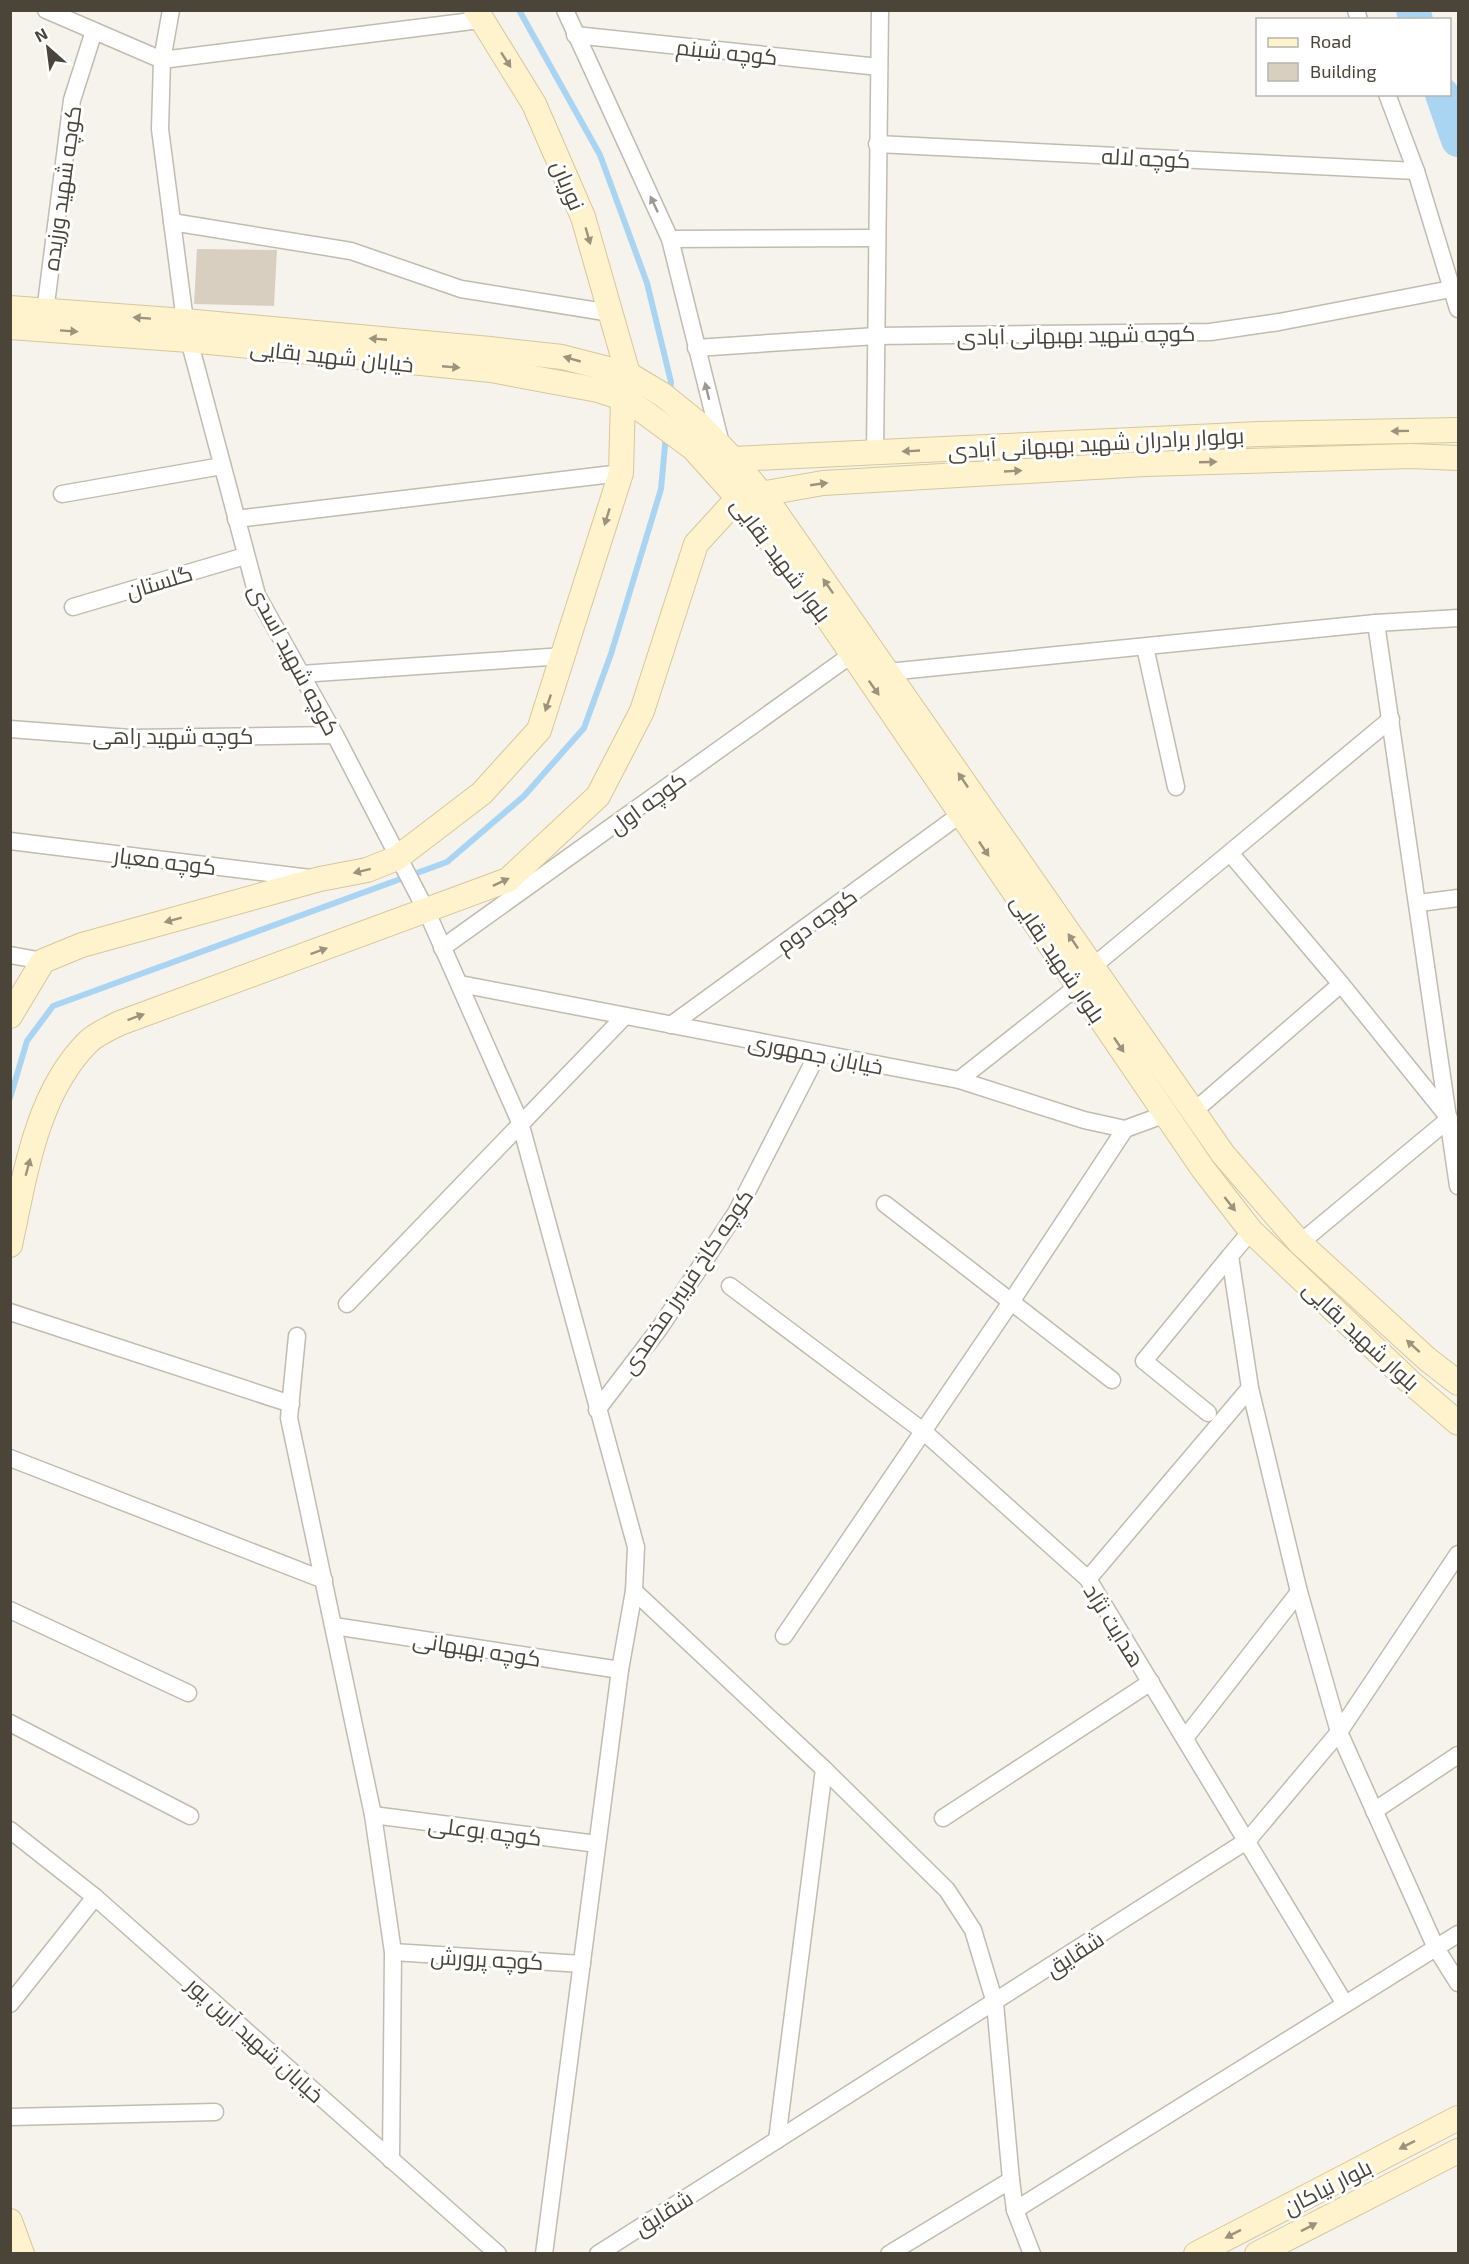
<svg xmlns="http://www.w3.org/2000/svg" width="1469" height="2264" font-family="'Exo 2',Cairo,sans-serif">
<rect width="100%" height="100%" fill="#f6f3ec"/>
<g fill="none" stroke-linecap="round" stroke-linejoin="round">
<!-- stream -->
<g stroke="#a9d4f2" stroke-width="6">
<path d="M 519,10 L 600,155 L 647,283 L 671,382 L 670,392"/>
<path d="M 10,1098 L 27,1041 L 53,1006 L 447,862 L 524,796 L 584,728 L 611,654 L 661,489 L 666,435"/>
</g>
<!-- river -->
<g stroke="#a9d4f2" stroke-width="34">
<path d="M 1413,10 L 1416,20"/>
<path d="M 1442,94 L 1458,140"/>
</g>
</g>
<!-- building -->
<path fill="#d8cfc1" d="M 197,249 L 277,250 L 274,306 L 194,304 Z"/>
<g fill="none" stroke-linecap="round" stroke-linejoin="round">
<defs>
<g id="street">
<path d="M 46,10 L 162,60 L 480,20"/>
<path d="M 171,10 L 162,60 L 160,129 L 185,321"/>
<path d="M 565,10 L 670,239 L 721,444"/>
<path d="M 1356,10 L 1359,20"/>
<path d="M 575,35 L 879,67"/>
<path d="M 1387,94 L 1416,171 L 1458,309"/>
<path d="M 877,144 L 1416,171"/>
<path d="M 172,222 L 351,251 L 461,289 L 611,313"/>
<path d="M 670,239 L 877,238"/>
<path d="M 45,312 L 72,100 L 94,31"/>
<path d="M 189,340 L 257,595 L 335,735 L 427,912 L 520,1122 L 636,1547 L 634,1591 L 620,1670 L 544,2254"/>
<path d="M 696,348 L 876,336 L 1210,332 L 1279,322 L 1451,289"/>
<path d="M 875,453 L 880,10"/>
<path d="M 62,494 L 222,466"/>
<path d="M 236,519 L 621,473"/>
<path d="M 73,607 L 245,556"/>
<path d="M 1376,623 L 1458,1186"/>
<path d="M 1145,647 L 1176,787"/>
<path d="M 888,672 L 1376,623 L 1458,618"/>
<path d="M 301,674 L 564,656"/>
<path d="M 10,729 L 130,738 L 335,735"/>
<path d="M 10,841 L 310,878"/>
<path d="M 1230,853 L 1341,984 L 1449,1118"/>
<path d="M 1419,903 L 1458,898"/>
<path d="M 442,948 L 851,655"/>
<path d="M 10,955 L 43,961"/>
<path d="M 1091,968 L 1391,719"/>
<path d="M 460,984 L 959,1080 L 1084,1120 L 1125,1129 L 1166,1114"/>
<path d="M 671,1025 L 961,814"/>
<path d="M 959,1080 L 1078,986"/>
<path d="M 1193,1112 L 1341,984"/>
<path d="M 885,1204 L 1112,1380"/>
<path d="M 1251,1231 L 1230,1256 L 1250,1388 L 1299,1592 L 1339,1732 L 1436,1948 L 1458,1983"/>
<path d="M 1300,1243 L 1449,1119"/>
<path d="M 730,1286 L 923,1431 L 1088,1579 L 1345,2004"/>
<path d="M 347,1304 L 625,1016"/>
<path d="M 10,1312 L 291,1404"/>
<path d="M 297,1336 L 289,1418 L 373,1815 L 393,1952 L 391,2160"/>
<path d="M 597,1410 L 659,1329 L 736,1213 L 818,1053"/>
<path d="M 1208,1413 L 1144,1361 L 1230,1256"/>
<path d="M 10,1458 L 324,1580"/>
<path d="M 1088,1579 L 1250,1388"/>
<path d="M 634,1591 L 824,1769 L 947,1890 L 973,1930 L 995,2003 L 1011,2180 L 1015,2210 L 1032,2254"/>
<path d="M 10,1610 L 188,1693"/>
<path d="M 334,1626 L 620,1670"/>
<path d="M 784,1636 L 1011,1302 L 1125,1129"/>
<path d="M 10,1723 L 190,1816"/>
<path d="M 1185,1738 L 1299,1592"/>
<path d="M 1374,1811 L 1458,1755"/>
<path d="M 373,1815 L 597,1844"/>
<path d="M 943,1818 L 1151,1682"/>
<path d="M 10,1830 L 95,1897 L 498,2254"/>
<path d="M 393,1952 L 582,1964"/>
<path d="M 10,2004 L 95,1897"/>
<path d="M 10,2117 L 215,2112"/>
<path d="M 777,2140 L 824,1769"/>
<path d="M 1015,2210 L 1458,1934"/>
<path d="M 598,2254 L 1248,1840 L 1339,1732 L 1458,1554"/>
<path d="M 889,2254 L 1011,2180"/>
</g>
<g id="secondary">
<path d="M 476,10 L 534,104 L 583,217 L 628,374"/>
<path d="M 10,308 L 185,321 L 490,349 L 562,357 L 628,374 L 663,395 L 699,424 L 733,459 L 772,507 L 1223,1154 L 1300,1243 L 1427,1359 L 1458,1383"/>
<path d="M 10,327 L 189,340 L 491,370 L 598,390 L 623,398 L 647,414 L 693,448 L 738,498 L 816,601 L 1203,1169 L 1251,1231 L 1409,1381 L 1458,1423"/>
<path d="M 733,459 L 1259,434 L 1458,430"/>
<path d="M 10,1016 L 43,961 L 82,945 L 320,879 L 367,870 L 397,858 L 482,793 L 539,730 L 621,473 L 623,398 L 626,385"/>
<path d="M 10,1245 C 25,1176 36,1094 88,1042 C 96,1034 110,1028 120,1023 L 508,880 L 598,796 L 642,711 L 696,544 L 738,498 L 823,483 L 1145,464 L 1411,456 L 1458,458"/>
<path d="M 10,2221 L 22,2254"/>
<path d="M 1196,2254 L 1458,2118"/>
<path d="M 1257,2254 L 1458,2151"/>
</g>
</defs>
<!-- street casing -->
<use href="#street" stroke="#c2bbae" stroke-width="19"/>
<!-- secondary casing -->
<use href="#secondary" stroke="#d6c79b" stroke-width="26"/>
<!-- street -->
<use href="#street" stroke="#fff" stroke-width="16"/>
<!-- secondary -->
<use href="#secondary" stroke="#fff3cd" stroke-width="24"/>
</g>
<!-- one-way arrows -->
<defs><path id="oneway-solid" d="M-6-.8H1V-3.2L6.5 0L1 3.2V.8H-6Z" transform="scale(1.5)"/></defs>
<g fill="#9c937c">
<use href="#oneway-solid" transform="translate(506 60) rotate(57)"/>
<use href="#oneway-solid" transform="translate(588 236) rotate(74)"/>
<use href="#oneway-solid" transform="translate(142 318) rotate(-176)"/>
<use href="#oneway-solid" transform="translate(69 331) rotate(4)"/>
<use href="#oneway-solid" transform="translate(378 339) rotate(-175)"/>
<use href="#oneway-solid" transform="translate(572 359) rotate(-164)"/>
<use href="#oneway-solid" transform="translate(451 367) rotate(5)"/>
<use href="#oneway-solid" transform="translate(1400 431) rotate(179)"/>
<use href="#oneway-solid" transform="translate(911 451) rotate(177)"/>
<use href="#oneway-solid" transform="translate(1208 462) rotate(-2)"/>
<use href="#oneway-solid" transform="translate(1013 471) rotate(-3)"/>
<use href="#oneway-solid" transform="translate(819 484) rotate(-8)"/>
<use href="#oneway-solid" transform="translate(607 517) rotate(107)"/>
<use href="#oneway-solid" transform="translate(828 586) rotate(-125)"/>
<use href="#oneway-solid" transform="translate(874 688) rotate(55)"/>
<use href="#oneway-solid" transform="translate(548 703) rotate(109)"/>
<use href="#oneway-solid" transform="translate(963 780) rotate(-124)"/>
<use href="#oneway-solid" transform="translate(984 849) rotate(56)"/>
<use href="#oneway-solid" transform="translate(362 871) rotate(166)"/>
<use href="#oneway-solid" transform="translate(501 882) rotate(-25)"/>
<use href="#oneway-solid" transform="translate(173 920) rotate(165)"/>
<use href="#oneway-solid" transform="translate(1073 941) rotate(-124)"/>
<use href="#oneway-solid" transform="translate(319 951) rotate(-20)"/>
<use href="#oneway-solid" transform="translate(136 1017) rotate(-20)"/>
<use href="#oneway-solid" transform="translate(1119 1045) rotate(56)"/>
<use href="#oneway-solid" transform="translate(28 1167) rotate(-75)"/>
<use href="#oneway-solid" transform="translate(1230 1204) rotate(52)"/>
<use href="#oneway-solid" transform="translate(1413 1346) rotate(-138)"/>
<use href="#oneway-solid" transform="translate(1407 2145) rotate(153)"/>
<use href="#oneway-solid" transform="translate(1309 2227) rotate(-27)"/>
<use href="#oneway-solid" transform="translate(1233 2234) rotate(153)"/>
</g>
<g fill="#9c9892">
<use href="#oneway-solid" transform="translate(654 204) rotate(-115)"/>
<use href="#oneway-solid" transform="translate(707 391) rotate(-104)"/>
</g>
<g text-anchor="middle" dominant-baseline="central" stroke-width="6" stroke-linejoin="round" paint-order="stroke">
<!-- street labels -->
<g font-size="22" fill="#4b4439" stroke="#fff">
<text transform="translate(727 51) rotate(6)">کوچه شبنم</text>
<text transform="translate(1146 157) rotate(3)">کوچه لاله</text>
<text transform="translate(569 185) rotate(67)">نوریان</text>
<text transform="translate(61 188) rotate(-82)">کوچه شهید ورزیده</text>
<text transform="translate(1076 334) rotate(-1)">کوچه شهید بهبهانی آبادی</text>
<text transform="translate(332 355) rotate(6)">خیابان شهید بقایی</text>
<text transform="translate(1096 442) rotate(-3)">بولوار برادران شهید بهبهانی آبادی</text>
<text transform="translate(782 559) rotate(53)">بلوار شهید بقایی</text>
<text transform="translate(159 581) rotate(-17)">گلستان</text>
<text transform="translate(295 659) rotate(62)">کوچه شهید اسدی</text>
<text x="173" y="735">کوچه شهید راهی</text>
<text transform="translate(647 802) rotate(-36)">کوچه اول</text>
<text transform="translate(165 860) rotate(7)">کوچه معیار</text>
<text transform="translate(816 920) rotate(-36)">کوچه دوم</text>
<text transform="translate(1059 958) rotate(56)">بلوار شهید بقایی</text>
<text transform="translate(816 1053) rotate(11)">خیابان جمهوری</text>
<text transform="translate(686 1281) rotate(-56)">کوچه کاخ فریبرز مخمدی</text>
<text transform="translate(1362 1335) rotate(43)">بلوار شهید بقایی</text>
<text transform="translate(1115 1625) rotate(58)">هدایت نژاد</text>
<text transform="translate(477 1648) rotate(9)">کوچه بهبهانی</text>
<text transform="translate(485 1830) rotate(7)">کوچه بوعلی</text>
<text transform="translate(1074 1953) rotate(-33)">شقایق</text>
<text transform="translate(487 1958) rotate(3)">کوچه پرورش</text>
<text transform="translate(256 2039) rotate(42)">خیابان شهید آرین پور</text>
<text transform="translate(1327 2186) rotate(-27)">بلوار نیاکان</text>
<text transform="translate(663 2212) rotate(-32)">شقایق</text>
</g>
</g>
<!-- border -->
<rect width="1469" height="2264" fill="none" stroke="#4b4439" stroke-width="24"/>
<!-- legend -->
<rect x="1256" y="18" width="195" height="78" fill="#ffffff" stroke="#b7b4b0" stroke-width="1.5"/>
<rect x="1268" y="38" width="30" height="9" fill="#fff3cd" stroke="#b7b4b0" stroke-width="1.5"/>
<text x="1310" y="48" font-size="18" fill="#4b4439">Road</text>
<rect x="1268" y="63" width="30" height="18" fill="#d8cfc1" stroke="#b7b4b0" stroke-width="1.5"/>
<text x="1310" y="78" font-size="18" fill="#4b4439">Building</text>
<!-- north arrow -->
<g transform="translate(48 48) rotate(332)" stroke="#ffffff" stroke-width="4.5" paint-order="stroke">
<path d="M0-4.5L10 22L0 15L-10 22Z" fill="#4b4439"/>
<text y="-9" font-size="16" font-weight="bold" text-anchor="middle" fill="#4b4439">N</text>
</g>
</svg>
